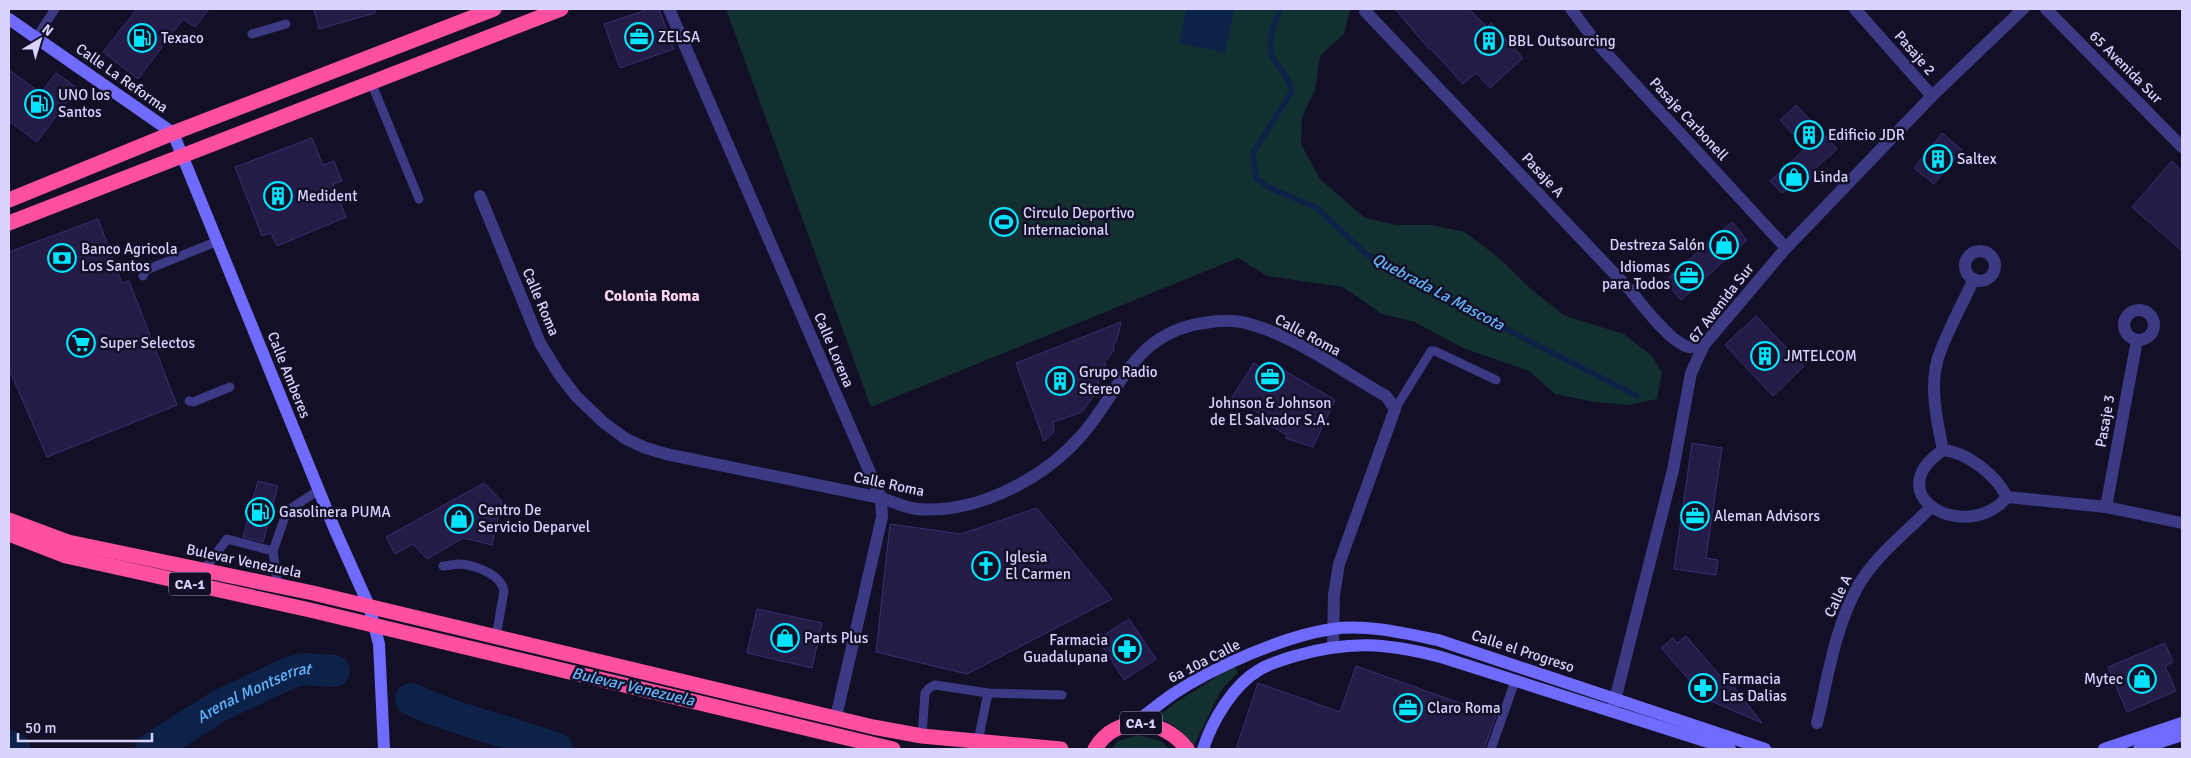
<svg xmlns="http://www.w3.org/2000/svg" width="2191" height="758" font-family="Signika,sans-serif">
<rect width="100%" height="100%" fill="#130f26"/>
<!-- green -->
<g fill="#12302f">
<path d="M 726,9 L 1350,9 L 1344,34 L 1320,56 L 1315,90 L 1302,117 L 1301,144 L 1320,179 L 1365,218 L 1396,225 L 1431,225 L 1465,232 L 1499,258 L 1532,290 L 1565,316 L 1624,334 L 1652,356 L 1662,372 L 1657,399 L 1628,405 L 1595,402 L 1555,394 L 1529,371 L 1463,348 L 1415,322 L 1382,314 L 1343,287 L 1267,276 L 1238,258 L 871,407 Z"/>
<path d="M 1234,666 L 1238,672 L 1222,689 L 1192,749 C 1185,732 1174,723 1156,718 L 1175,703 Z"/>
<path d="M 1138,735 L 1161,741 L 1169,749 L 1112,749 L 1118,741 Z"/>
</g>
<!-- water -->
<path fill="#0c2248" d="M 1186,9 L 1234,9 L 1225,53 L 1179,43 Z"/>
<g fill="none" stroke-linecap="round" stroke-linejoin="round">
<!-- stream -->
<path stroke="#0c2248" stroke-width="5.5" d="M 1280,9 C 1275,22 1265,46 1274,60 C 1283,73 1287,74 1292,91 L 1253,153 L 1256,178 L 1270,188 L 1317,208 L 1366,254 L 1422,286 L 1637,396"/>
<!-- river -->
<g stroke="#0c2248" stroke-width="32">
<path d="M 411,699 C 457,721 509,731 557,749"/>
<path d="M 9,746 L 14,749"/>
<path id="s1" d="M 151,749 L 219,706 L 291,672 L 304,669 L 334,671"/>
</g>
</g>
<!-- building -->
<g fill="#241b47" stroke="#3b2d73">
<path d="M 137,9 L 209,9 L 195,27 L 183,19 L 138,79 L 103,52 Z"/>
<path d="M 314,9 L 375,9 L 375,13 L 319,29 Z"/>
<path d="M 649,9 L 659,9 L 674,49 L 620,68 L 604,24 Z"/>
<path d="M 1395,9 L 1469,9 L 1487,27 L 1491,23 L 1523,58 L 1490,88 L 1476,73 L 1463,84 L 1431,49 L 1430,50 Z"/>
<path d="M 9,70 L 41,93 L 56,73 L 77,88 L 37,142 L 9,121 Z"/>
<path d="M 1796,105 L 1837,149 L 1814,170 L 1817,173 L 1800,188 L 1788,188 L 1782,193 L 1770,181 L 1806,148 L 1780,120 Z"/>
<path d="M 1942,133 L 1962,150 L 1934,184 L 1914,168 Z"/>
<path d="M 312,138 L 323,165 L 334,161 L 342,181 L 333,184 L 346,217 L 277,246 L 271,233 L 262,236 L 235,167 Z"/>
<path d="M 2172,161 L 2182,171 L 2182,251 L 2132,207 Z"/>
<path d="M 98,219 L 122,283 L 129,281 L 177,405 L 47,457 L 9,369 L 9,252 Z"/>
<path d="M 1732,222 L 1747,240 L 1681,300 L 1665,281 Z"/>
<path d="M 1756,316 L 1804,366 L 1773,396 L 1725,345 Z"/>
<path d="M 1121,322 L 1117,340 L 1113,346 L 1114,350 L 1105,362 L 1106,372 L 1098,380 L 1099,384 L 1093,388 L 1095,394 L 1082,412 L 1053,422 L 1054,432 L 1044,441 L 1016,363 Z"/>
<path d="M 1268,361 L 1335,400 L 1313,447 L 1285,438 L 1287,435 L 1266,423 L 1268,419 L 1232,397 L 1254,363 L 1263,369 Z"/>
<path d="M 1692,443 L 1722,448 L 1706,558 L 1718,560 L 1716,575 L 1674,569 Z"/>
<path d="M 258,481 L 278,486 L 263,542 L 243,537 Z"/>
<path d="M 484,483 L 502,501 L 492,545 L 463,538 L 427,559 L 413,544 L 395,554 L 386,537 Z"/>
<path d="M 1037,508 L 1112,599 L 967,674 L 876,652 L 890,524 L 961,534 Z"/>
<path d="M 757,609 L 822,623 L 812,668 L 747,653 Z"/>
<path d="M 1129,619 L 1156,659 L 1124,680 L 1098,639 Z"/>
<path d="M 1686,636 L 1727,684 L 1729,681 L 1762,723 L 1706,699 L 1661,648 L 1673,638 L 1677,643 Z"/>
<path d="M 2165,643 L 2173,662 L 2165,666 L 2176,691 L 2127,712 L 2108,667 Z"/>
<path d="M 1356,666 L 1496,716 L 1484,749 L 1236,749 L 1258,683 L 1340,712 Z"/>
</g>
<g fill="none" stroke-linecap="round" stroke-linejoin="round">
<!-- lane -->
<g stroke="#3d3a85" stroke-width="9">
<path d="M 252,34 L 286,24"/>
<path d="M 36,38 L 55,9"/>
<path d="M 371,82 L 419,199"/>
<path d="M 143,276 L 146,270 L 218,241"/>
<path d="M 189,401 L 193,402 L 230,387"/>
<path d="M 1395,409 L 1431,351 L 1435,351 L 1496,380"/>
<path d="M 273,551 L 287,511 L 319,490"/>
<path d="M 443,566 C 448,566 454,564 459,564 C 475,565 501,574 504,591 L 496,637"/>
<path d="M 204,570 L 227,539 L 273,551 L 278,586"/>
<path d="M 922,736 L 925,693 L 929,688 L 935,685 L 988,693 L 1062,695"/>
<path d="M 978,741 L 988,693"/>
<path d="M 1491,749 L 1515,681"/>
</g>
<!-- street -->
<g stroke="#3d3a85" stroke-width="12">
<path d="M 669,9 L 881,498 L 882,517 L 836,717"/>
<path d="M 1571,9 L 1596,42 L 1786,248"/>
<path d="M 1855,9 L 1932,96"/>
<path d="M 2046,9 L 2182,147"/>
<path d="M 1365,11 L 1630,290 C 1641,304 1672,344 1689,347 C 1693,348 1700,345 1704,345"/>
<path d="M 480,196 L 540,343 L 559,374 L 576,396 L 603,422 L 626,439 L 646,448 L 666,454 L 881,498 C 892,501 905,508 917,509 C 976,514 1042,480 1081,436 C 1122,389 1133,333 1204,323 C 1220,320 1238,320 1253,325 C 1300,339 1343,372 1386,396 L 1395,409 L 1339,564 L 1334,595 L 1333,647"/>
<circle cx="1980" cy="266" r="15"/>
<circle cx="2139" cy="325" r="15"/>
<path d="M 1943,450 C 1967,452 1996,475 2007,497 C 1967,545 1876,496 1943,450 Z"/>
<path d="M 1943,450 C 1937,421 1929,387 1938,358 C 1947,331 1962,305 1974,279"/>
<path d="M 2007,497 L 2106,507 L 2182,523"/>
<path d="M 2106,507 L 2137,340"/>
<path d="M 1613,708 L 1673,470 L 1691,373 L 1704,345 L 1786,248 L 1932,96 L 2023,9"/>
<path d="M 1817,723 C 1828,677 1835,627 1858,586 C 1875,556 1907,532 1931,507"/>
</g>
<!-- secondary -->
<g stroke="#6f6bff" stroke-width="12">
<path d="M 9,19 L 173,133 L 335,530 L 369,606 L 379,644 L 384,749"/>
<path d="M 1133,724 C 1147,714 1160,703 1173,694 C 1214,667 1284,636 1332,629 C 1367,624 1404,633 1438,640 L 1765,749"/>
<path d="M 1203,749 C 1212,721 1233,685 1259,670 C 1270,663 1283,660 1295,656 C 1349,640 1387,643 1441,657 L 1730,749"/>
<path d="M 2104,749 L 2182,723"/>
<path d="M 2139,749 L 2182,735"/>
</g>
<!-- highway -->
<g stroke="#ff4fa3" stroke-width="15">
<path d="M 9,200 L 173,133 L 494,9"/>
<path d="M 9,223 L 561,9"/>
<path d="M 9,520 L 68,542 L 313,593 L 873,727 L 922,736 L 1061,749"/>
<path d="M 9,534 L 66,556 L 310,610 L 893,749"/>
<path d="M 1095,749 C 1116,713 1164,718 1187,749"/>
</g>
</g>
<!-- icons -->
<defs>
<symbol id="office-ring" viewBox="-11 -11 22 22"><circle r="9.5" fill="#130f26" stroke="#00e5ff" stroke-width="1.5"/><path d="M-6-3h4V-5.5h4V-3h4V5H-6ZM-1-4.5V-3h2v-1.5ZM-6 0V1H6V0Z" fill="#00e5ff"/></symbol>
<symbol id="fuel-ring" viewBox="-11 -11 22 22"><circle r="9.5" fill="#130f26" stroke="#00e5ff" stroke-width="1.5"/><path d="M-5.5-6h7V0h2V4h1.3V-2.5L3-4.5l.8-.8L6-3V5H2.5V1h-1V6h-7ZM-4.2-4.7v3.2H.2V-4.7Z" fill="#00e5ff"/></symbol>
<symbol id="building-ring" viewBox="-11 -11 22 22"><circle r="9.5" fill="#130f26" stroke="#00e5ff" stroke-width="1.5"/><path d="M-4-6H4V6H1V3H-1V6H-4ZM-2.5-4.3h1.7v1.8h-1.7ZM.8-4.3h1.7v1.8H.8ZM-2.5-1h1.7V.8h-1.7ZM.8-1h1.7V.8H.8Z" fill="#00e5ff"/></symbol>
<symbol id="shop-ring" viewBox="-11 -11 22 22"><circle r="9.5" fill="#130f26" stroke="#00e5ff" stroke-width="1.5"/><path d="M-5-2.5h2.3a2.7 3.5 0 0 1 5.4 0H5L5.5 6h-11ZM-1.5-2.5h3a1.5 2.3 0 0 0-3 0Z" fill="#00e5ff"/></symbol>
<symbol id="stadium-ring" viewBox="-11 -11 22 22"><circle r="9.5" fill="#130f26" stroke="#00e5ff" stroke-width="1.5"/><path d="M0-5a6.5 5 0 1 0 0 10a6.5 5 0 1 0 0-10ZM-3.5-1.8h7v3.6h-7Z" fill="#00e5ff"/></symbol>
<symbol id="bank-ring" viewBox="-11 -11 22 22"><circle r="9.5" fill="#130f26" stroke="#00e5ff" stroke-width="1.5"/><path d="M-6-4H6V4H-6ZM0-2.3a2.3 2.3 0 1 0 0 4.6a2.3 2.3 0 1 0 0-4.6Z" fill="#00e5ff"/></symbol>
<symbol id="supermarket-ring" viewBox="-11 -11 22 22"><circle r="9.5" fill="#130f26" stroke="#00e5ff" stroke-width="1.5"/><path d="M-6-5.5h2.5l.6 2H6L4.5 2H-2.5L-4.4-4H-6ZM-1.5 3.2a1.3 1.3 0 1 0 .1 0ZM3 3.2a1.3 1.3 0 1 0 .1 0Z" fill="#00e5ff"/></symbol>
<symbol id="church-ring" viewBox="-11 -11 22 22"><circle r="9.5" fill="#130f26" stroke="#00e5ff" stroke-width="1.5"/><path d="M-1.2-6h2.4v3.5h3.3v2.4h-3.3V6h-2.4V-.1h-3.3v-2.4h3.3Z" fill="#00e5ff"/></symbol>
<symbol id="pharmacy-ring" viewBox="-11 -11 22 22"><circle r="9.5" fill="#130f26" stroke="#00e5ff" stroke-width="1.5"/><path d="M-2-6h4v4h4v4h-4v4h-4v-4h-4v-4h4Z" fill="#00e5ff"/></symbol>
</defs>
<g fill-rule="evenodd">
<use href="#office-ring" x="623" y="21" width="32" height="32"/>
<use href="#fuel-ring" x="126" y="22" width="32" height="32"/>
<use href="#building-ring" x="1473" y="25" width="32" height="32"/>
<use href="#fuel-ring" x="23" y="88" width="32" height="32"/>
<use href="#building-ring" x="1793" y="119" width="32" height="32"/>
<use href="#building-ring" x="1922" y="143" width="32" height="32"/>
<use href="#shop-ring" x="1778" y="161" width="32" height="32"/>
<use href="#building-ring" x="262" y="180" width="32" height="32"/>
<use href="#stadium-ring" x="988" y="206" width="32" height="32"/>
<use href="#shop-ring" x="1708" y="229" width="32" height="32"/>
<use href="#bank-ring" x="46" y="242" width="32" height="32"/>
<use href="#office-ring" x="1673" y="260" width="32" height="32"/>
<use href="#supermarket-ring" x="65" y="327" width="32" height="32"/>
<use href="#building-ring" x="1749" y="340" width="32" height="32"/>
<use href="#office-ring" x="1254" y="361" width="32" height="32"/>
<use href="#building-ring" x="1044" y="365" width="32" height="32"/>
<use href="#fuel-ring" x="244" y="496" width="32" height="32"/>
<use href="#office-ring" x="1679" y="500" width="32" height="32"/>
<use href="#shop-ring" x="443" y="503" width="32" height="32"/>
<use href="#church-ring" x="970" y="550" width="32" height="32"/>
<use href="#shop-ring" x="769" y="622" width="32" height="32"/>
<use href="#pharmacy-ring" x="1111" y="633" width="32" height="32"/>
<use href="#shop-ring" x="2126" y="663" width="32" height="32"/>
<use href="#pharmacy-ring" x="1687" y="672" width="32" height="32"/>
<use href="#office-ring" x="1392" y="692" width="32" height="32"/>
</g>
<g text-anchor="middle" dominant-baseline="central" stroke-width="5" stroke-linejoin="round" paint-order="stroke">
<!-- shield labels -->
<g fill="#130f26" stroke="#9e99be" stroke-width="1">
<rect x="169" y="572.5" width="42" height="23" rx="4"/>
<rect x="1120" y="711.5" width="42" height="23" rx="4"/>
</g>
<g font-size="14" font-weight="bold" fill="#d9d4ff">
<text x="190" y="584">CA-1</text>
<text x="1141" y="723">CA-1</text>
</g>
<!-- poi labels -->
<g font-size="15" fill="#d9d4ff" stroke="#130f26" text-anchor="start">
<text x="658" y="37">ZELSA</text>
<text x="161" y="38">Texaco</text>
<text x="1508" y="41">BBL Outsourcing</text>
<text x="58" y="95">UNO los<tspan x="58" dy="17">Santos</tspan></text>
<text x="1828" y="135">Edificio JDR</text>
<text x="1957" y="159">Saltex</text>
<text x="1813" y="177">Linda</text>
<text x="297" y="196">Medident</text>
<text x="1023" y="213">Circulo Deportivo<tspan x="1023" dy="17">Internacional</tspan></text>
<text x="1705" y="245" text-anchor="end">Destreza Salón</text>
<text x="81" y="249">Banco Agricola<tspan x="81" dy="17">Los Santos</tspan></text>
<text x="1670" y="267" text-anchor="end">Idiomas<tspan x="1670" dy="17">para Todos</tspan></text>
<text x="100" y="343">Super Selectos</text>
<text x="1784" y="356">JMTELCOM</text>
<text x="1079" y="372">Grupo Radio<tspan x="1079" dy="17">Stereo</tspan></text>
<text x="1270" y="403" text-anchor="middle">Johnson &amp; Johnson<tspan x="1270" dy="17">de El Salvador S.A.</tspan></text>
<text x="478" y="510">Centro De<tspan x="478" dy="17">Servicio Deparvel</tspan></text>
<text x="279" y="512">Gasolinera PUMA</text>
<text x="1714" y="516">Aleman Advisors</text>
<text x="1005" y="557">Iglesia<tspan x="1005" dy="17">El Carmen</tspan></text>
<text x="804" y="638">Parts Plus</text>
<text x="1108" y="640" text-anchor="end">Farmacia<tspan x="1108" dy="17">Guadalupana</tspan></text>
<text x="1722" y="679">Farmacia<tspan x="1722" dy="17">Las Dalias</tspan></text>
<text x="2123" y="679" text-anchor="end">Mytec</text>
<text x="1427" y="708">Claro Roma</text>
</g>
<!-- street labels -->
<g font-size="15" fill="#d9d4ff" stroke="#130f26">
<text transform="translate(1915 53) rotate(49)">Pasaje 2</text>
<text transform="translate(2126 67) rotate(45)">65 Avenida Sur</text>
<text transform="translate(122 78) rotate(35)">Calle La Reforma</text>
<text transform="translate(1689 119) rotate(47)">Pasaje Carbonell</text>
<text transform="translate(1543 175) rotate(47)">Pasaje A</text>
<text transform="translate(541 302) rotate(67)">Calle Roma</text>
<text transform="translate(1721 303) rotate(-52)">67 Avenida Sur</text>
<text transform="translate(1308 335) rotate(28)">Calle Roma</text>
<text transform="translate(834 350) rotate(67)">Calle Lorena</text>
<text transform="translate(289 375) rotate(68)">Calle Amberes</text>
<text transform="translate(2105 421) rotate(-80)">Pasaje 3</text>
<text transform="translate(889 484) rotate(12)">Calle Roma</text>
<text transform="translate(244 561) rotate(12)">Bulevar Venezuela</text>
<text transform="translate(1838 596) rotate(-65)">Calle A</text>
<text transform="translate(1523 651) rotate(18)">Calle el Progreso</text>
<text transform="translate(1204 661) rotate(-27)">6a 10a Calle</text>
</g>
<!-- water labels -->
<g font-size="16" font-style="italic" fill="#62b6ff" stroke="#130f26">
<text transform="translate(1438 292) rotate(28)">Quebrada La Mascota</text>
<text transform="translate(633 687) rotate(13)">Bulevar Venezuela</text>
<text stroke="none"><textPath href="#s1" startOffset="118">Arenal Montserrat</textPath></text>
</g>
<!-- neighbourhood labels -->
<g font-size="16" font-weight="bold" fill="#ffd6f0" stroke="#130f26">
<text x="652" y="296">Colonia Roma</text>
</g>
</g>
<!-- border -->
<rect width="2191" height="758" fill="none" stroke="#d9d4ff" stroke-width="20"/>
<!-- north arrow -->
<g transform="translate(40 40) rotate(38)" stroke="#130f26" stroke-width="4" paint-order="stroke">
<path d="M0-4L9 19L0 12L-9 19Z" fill="#d9d4ff"/>
<text y="-8" font-size="14" font-weight="bold" text-anchor="middle" fill="#d9d4ff">N</text>
</g>
<!-- scale -->
<path d="M18 733v8h134v-8" fill="none" stroke="#d9d4ff" stroke-width="2.5"/>
<text x="25" y="733" font-size="15" fill="#d9d4ff" stroke="#130f26" stroke-width="4" paint-order="stroke">50 m</text>
</svg>
